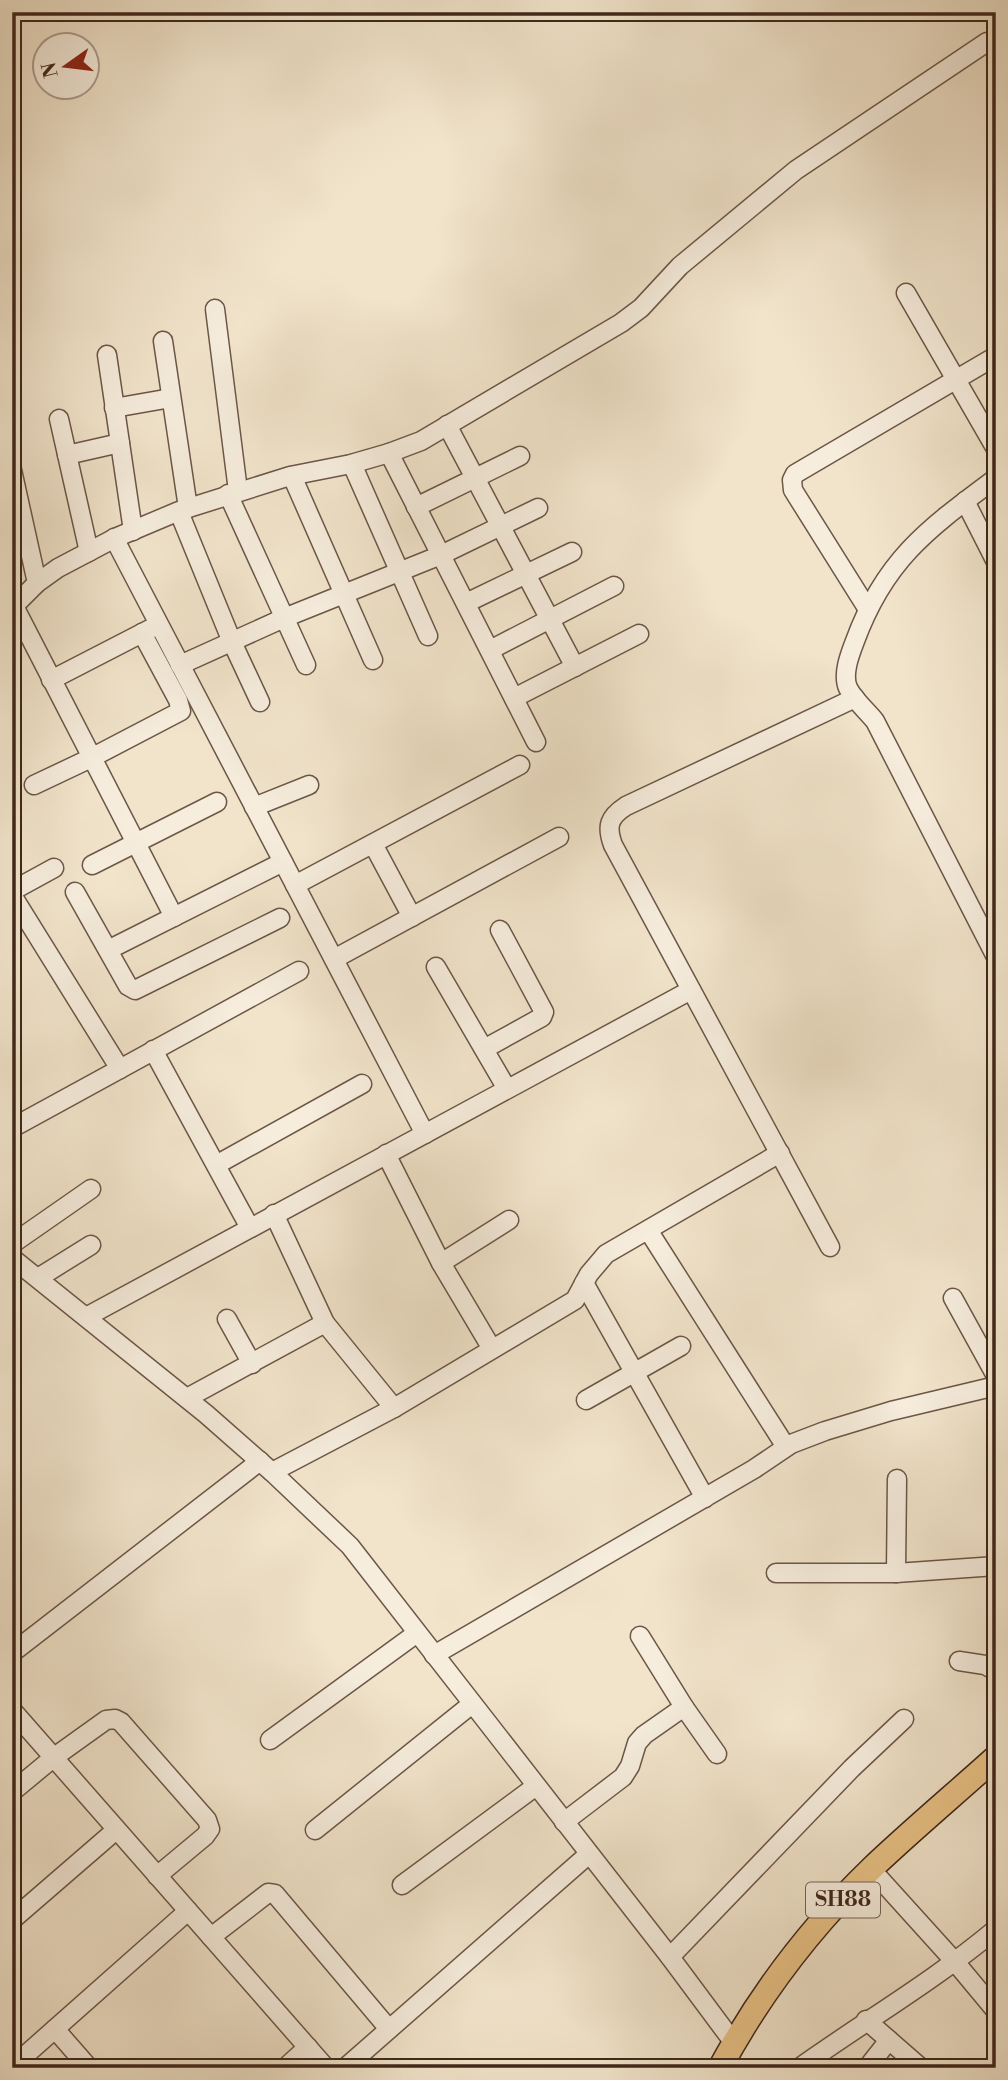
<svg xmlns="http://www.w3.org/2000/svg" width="1008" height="2080" font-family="'Libre Bodoni',serif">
<rect width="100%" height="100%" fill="#f1e4cb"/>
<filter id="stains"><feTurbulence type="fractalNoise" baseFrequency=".00286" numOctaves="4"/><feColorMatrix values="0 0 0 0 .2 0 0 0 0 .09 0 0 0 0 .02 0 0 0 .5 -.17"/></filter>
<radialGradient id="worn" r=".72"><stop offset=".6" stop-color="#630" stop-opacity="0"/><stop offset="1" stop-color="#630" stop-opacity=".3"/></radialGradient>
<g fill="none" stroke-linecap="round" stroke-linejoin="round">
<defs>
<g id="minor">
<path d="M 906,293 L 996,449"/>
<path d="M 215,309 L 238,491"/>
<path d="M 163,341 L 188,508"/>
<path d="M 107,355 L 133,531"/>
<path d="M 114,408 L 171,398"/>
<path d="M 59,419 L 89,552"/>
<path d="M 447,425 L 575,667"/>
<path d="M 389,453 L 536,742"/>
<path d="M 67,455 L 120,443"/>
<path d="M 352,464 L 428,636"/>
<path d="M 12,470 L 37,583"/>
<path d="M 292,476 L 373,660"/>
<path d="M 996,478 C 929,528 885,559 855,641 C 850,654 842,674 848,688 C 854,700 867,711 875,721 L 996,957"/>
<path d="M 228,494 L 306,665"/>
<path d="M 965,501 L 996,562"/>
<path d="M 416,507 L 520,456"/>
<path d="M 179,512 L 232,642 L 260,702"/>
<path d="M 114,538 L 425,1134"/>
<path d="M 466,603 L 572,552"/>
<path d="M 14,606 L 174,917"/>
<path d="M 12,608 L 37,583 L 58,568 L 115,538 L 179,511 L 290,476 L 351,464 L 389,453 L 421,441 L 621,323 L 641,308 L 680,266 L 796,170 L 987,42"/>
<path d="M 867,608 L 793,490 L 792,480 L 795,474 L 996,356"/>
<path d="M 490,650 L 614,586"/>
<path d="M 180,665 L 284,618 L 441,555 L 538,508"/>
<path d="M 51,680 L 150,629"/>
<path d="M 514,698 L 639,634"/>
<path d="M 34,785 L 91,758 L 181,711 L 178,700 L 142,633"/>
<path d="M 254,807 L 309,785"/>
<path d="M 373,844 L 412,917"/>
<path d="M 92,865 L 217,802"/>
<path d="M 295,885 L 520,765"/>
<path d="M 12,891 L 54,868"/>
<path d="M 75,892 L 128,986 L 135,990 L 280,918"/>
<path d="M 12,895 L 120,1069"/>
<path d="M 108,950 L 283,862"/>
<path d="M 334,959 L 559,837"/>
<path d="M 436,967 L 507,1089"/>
<path d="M 484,1049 L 542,1017 L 544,1012 L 500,930"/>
<path d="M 153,1050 L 250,1228"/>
<path d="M 12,1128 L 299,971"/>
<path d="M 386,1154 L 441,1263 L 492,1349"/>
<path d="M 216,1165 L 362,1084"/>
<path d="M 274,1214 L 325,1323 L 394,1408"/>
<path d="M 648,1230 L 786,1447"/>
<path d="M 12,1244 L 91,1189"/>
<path d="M 830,1247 L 613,845 C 606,826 609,817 626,806 L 855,698"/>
<path d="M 12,1258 L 206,1414 L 272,1472 L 350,1546 L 670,1957 L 734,2043"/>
<path d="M 441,1263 L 509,1220"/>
<path d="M 38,1278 L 91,1245"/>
<path d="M 584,1283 L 705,1498"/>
<path d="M 953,1298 L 996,1376"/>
<path d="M 86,1317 L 691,990"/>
<path d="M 227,1319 L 252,1364"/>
<path d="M 187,1398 L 325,1323"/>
<path d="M 586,1400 L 681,1346"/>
<path d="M 272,1472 L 394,1408 L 575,1300 L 589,1274 L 606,1254 L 780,1153"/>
<path d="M 776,1573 L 896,1573 L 996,1566"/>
<path d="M 896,1573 L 897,1479"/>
<path d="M 640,1636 L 684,1707 L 717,1754"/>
<path d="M 12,1653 L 260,1461"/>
<path d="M 434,1655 L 754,1469 L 791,1444 L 825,1431 L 891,1411 L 996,1386"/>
<path d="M 959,1661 L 985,1665 L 996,1671"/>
<path d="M 12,1710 L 326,2068"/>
<path d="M 270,1740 L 417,1633"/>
<path d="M 12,1792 L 53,1758 L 106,1720 L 115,1719 L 121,1722 L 207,1820 L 210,1829 L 205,1836 L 157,1876"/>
<path d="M 564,1822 L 623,1777 L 630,1766 L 637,1743 L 644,1735 L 684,1707"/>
<path d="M 315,1830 L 472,1704"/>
<path d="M 871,1869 L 956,1963 L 996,2011"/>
<path d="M 402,1885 L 536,1786"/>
<path d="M 12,1920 L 116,1830"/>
<path d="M 211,1937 L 268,1893 L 275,1894 L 389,2029"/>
<path d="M 670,1957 L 852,1768 L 904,1719"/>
<path d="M 866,2020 L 921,2068"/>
<path d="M 55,2029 L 89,2068"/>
<path d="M 12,2067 L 188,1911"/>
<path d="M 285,2068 L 308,2047"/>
<path d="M 345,2068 L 589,1854"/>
<path d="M 799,2068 C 865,2021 934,1981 996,1929"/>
<path d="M 867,2068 L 889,2040"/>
</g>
<path id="major" d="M 720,2068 C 760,1994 812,1926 872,1868 C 912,1830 955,1794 996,1757"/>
</defs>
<!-- minor casing -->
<use href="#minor" stroke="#6c5647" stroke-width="21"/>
<!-- major casing -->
<use href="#major" stroke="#3f271b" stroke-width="26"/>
<!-- minor -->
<use href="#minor" stroke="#f6eddd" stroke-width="18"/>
<!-- major -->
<use href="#major" stroke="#e8c286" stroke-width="23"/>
</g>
<g text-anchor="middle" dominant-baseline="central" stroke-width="6" stroke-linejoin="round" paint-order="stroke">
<!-- shield labels -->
<rect fill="#f6eddd" stroke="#766255" stroke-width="2" x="806" y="1882.5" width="74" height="35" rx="5"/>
<g font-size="21" font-weight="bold" fill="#3f271b">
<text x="843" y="1900">SH88</text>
</g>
</g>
<!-- margin -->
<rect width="1008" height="2080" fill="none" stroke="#f1e4cb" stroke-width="42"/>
<rect x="14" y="14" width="980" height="2052" fill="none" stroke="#3f271b" stroke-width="3.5"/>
<rect x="21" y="21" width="966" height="2038" fill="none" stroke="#3f271b" stroke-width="2"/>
<!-- north arrow -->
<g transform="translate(66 66) rotate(256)"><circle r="33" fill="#f6eddd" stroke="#ad9e8f" stroke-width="2"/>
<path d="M0-5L12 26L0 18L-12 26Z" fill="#8f2418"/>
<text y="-10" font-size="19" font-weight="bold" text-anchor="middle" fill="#3f271b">N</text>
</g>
<rect width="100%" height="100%" filter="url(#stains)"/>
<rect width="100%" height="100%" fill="url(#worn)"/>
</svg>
